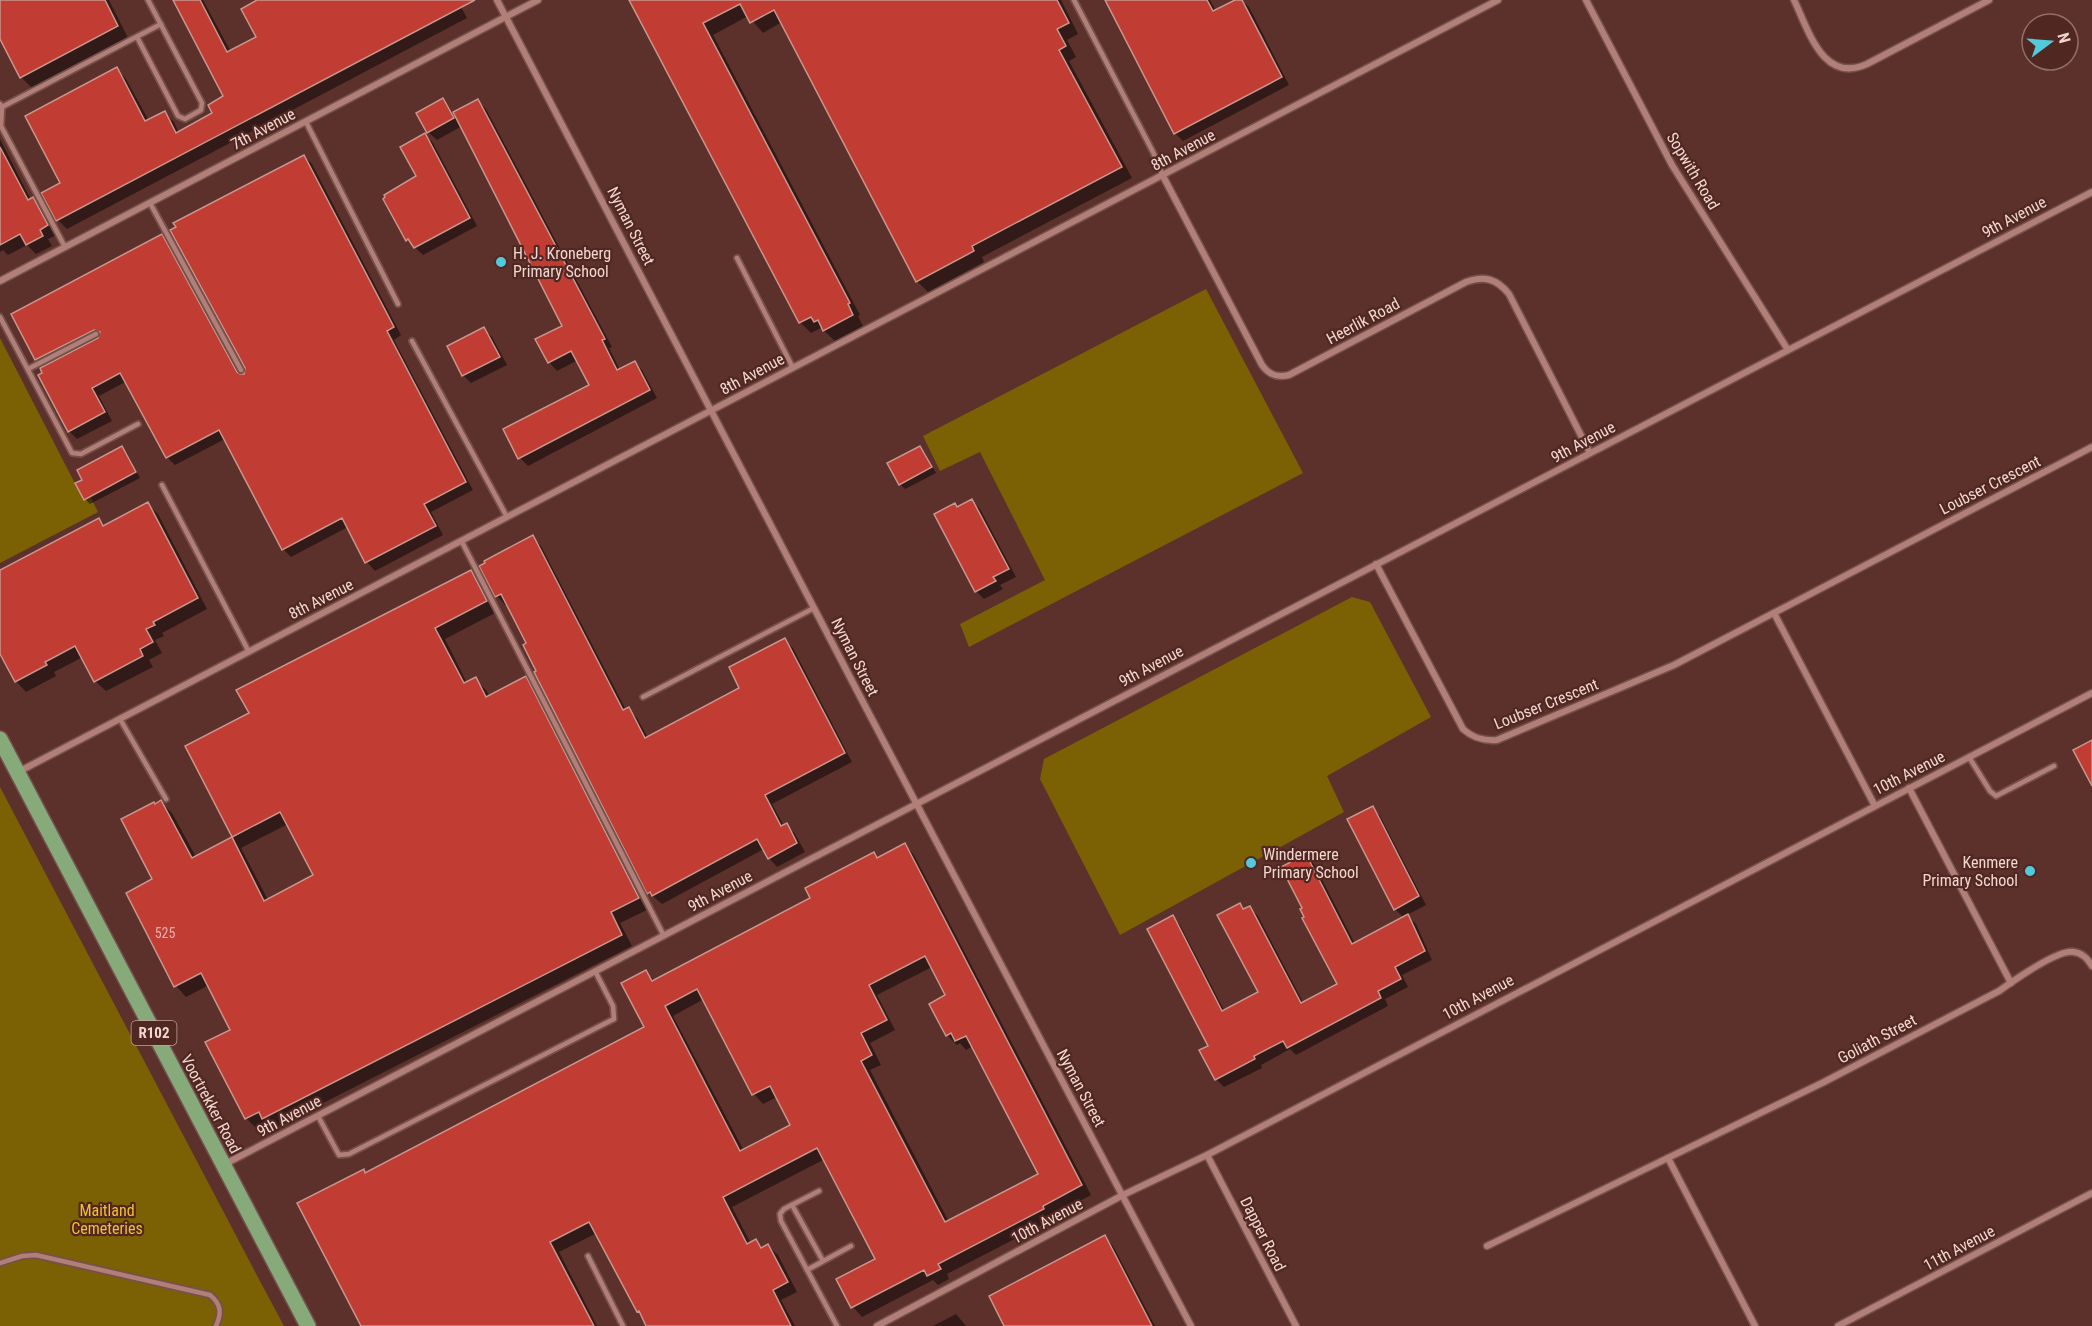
<svg xmlns="http://www.w3.org/2000/svg" width="2092" height="1326" font-family="'Roboto Condensed',sans-serif">
<rect width="100%" height="100%" fill="#5c312c"/>
<!-- green -->
<g fill="#7c6004">
<path d="M 1206,289 L 1303,473 L 969,647 L 960,624 L 1045,580 L 980,452 L 940,471 L 923,436 Z"/>
<path d="M 0,338 L 83,499 L 90,496 L 98,512 L 0,563 Z"/>
<path d="M 1352,597 L 1370,602 L 1431,717 L 1327,776 L 1344,812 L 1120,935 L 1040,779 L 1044,759 Z"/>
<path d="M 0,787 L 261,1283 L 284,1326 L 0,1326 Z"/>
</g>
<!-- shadow -->
<g fill="#0007" fill-rule="evenodd">
<path d="M 0,0 L 109,0 L 128,38 L 32,88 L 21,77 L 0,36 Z"/>
<path d="M 175,0 L 203,0 L 231,52 L 258,38 L 260,0 L 457,0 L 467,18 L 67,229 L 58,220 L 62,184 L 117,69 L 126,79 L 149,121 L 164,113 L 174,122 L 179,133 L 214,114 L 225,97 Z"/>
<path d="M 632,0 L 1061,0 L 1078,34 L 1067,40 L 1076,57 L 1069,61 L 1132,178 L 982,257 L 984,262 L 928,292 L 917,281 L 782,22 L 763,33 L 748,16 L 713,35 L 860,315 L 858,316 L 863,326 L 835,341 L 821,328 L 811,333 L 800,322 Z"/>
<path d="M 1107,0 L 1210,0 L 1216,11 L 1238,0 L 1242,0 L 1249,7 L 1289,85 L 1183,141 L 1175,133 Z"/>
<path d="M 443,100 L 453,113 L 478,101 L 486,109 L 612,347 L 609,348 L 620,370 L 634,362 L 642,370 L 657,398 L 528,466 L 520,458 L 591,385 L 578,360 L 557,371 L 549,362 L 564,326 L 462,126 L 437,140 L 428,132 Z"/>
<path d="M 425,135 L 433,143 L 477,226 L 423,255 L 407,240 Z"/>
<path d="M 0,139 L 31,200 L 33,199 L 42,208 L 57,235 L 48,239 L 52,246 L 36,254 L 27,245 L 8,255 L 3,250 L 0,252 Z"/>
<path d="M 304,156 L 312,164 L 401,335 L 394,340 L 473,490 L 431,512 L 443,535 L 375,571 L 367,562 L 348,527 L 291,557 L 283,549 L 225,439 L 175,465 L 167,457 L 127,381 L 99,396 L 112,421 L 77,439 L 69,431 L 44,373 L 45,367 L 37,359 L 13,315 L 162,236 L 170,244 L 241,376 L 245,375 Z"/>
<path d="M 484,329 L 492,337 L 507,365 L 471,383 L 463,375 Z"/>
<path d="M 920,447 L 925,453 L 936,473 L 905,489 L 900,484 Z"/>
<path d="M 122,448 L 127,453 L 140,478 L 90,504 L 85,499 L 84,480 Z"/>
<path d="M 972,501 L 980,509 L 1016,577 L 1000,585 L 1003,589 L 984,599 L 976,591 L 955,504 L 958,508 Z"/>
<path d="M 147,504 L 158,514 L 207,609 L 162,633 L 164,636 L 155,640 L 162,653 L 149,660 L 153,667 L 106,691 L 95,681 L 83,657 L 54,672 L 56,676 L 26,692 L 16,681 L 0,651 L 0,572 L 99,520 L 105,526 Z"/>
<path d="M 532,537 L 541,546 L 626,710 L 628,709 L 637,718 L 648,738 L 741,689 L 784,640 L 793,648 L 852,762 L 772,804 L 784,826 L 787,825 L 795,834 L 805,852 L 777,867 L 769,858 L 764,849 L 662,904 L 649,893 L 538,672 L 528,644 L 507,604 L 505,605 L 497,596 L 481,567 Z"/>
<path d="M 471,572 L 482,583 L 497,612 L 445,639 L 467,683 L 475,679 L 486,690 L 490,697 L 526,678 L 536,689 L 649,909 L 620,923 L 632,946 L 274,1128 L 269,1123 L 257,1129 L 246,1118 L 207,1043 L 232,1030 L 209,985 L 186,997 L 176,986 L 128,893 L 154,880 L 155,805 L 161,802 L 172,813 L 196,857 L 234,838 L 187,747 L 251,714 ZM 288,824 L 315,876 L 268,900 L 241,848 Z"/>
<path d="M 1372,808 L 1380,816 L 1426,905 L 1407,915 L 1416,924 L 1432,960 L 1402,975 L 1408,987 L 1385,999 L 1388,1006 L 1296,1055 L 1290,1049 L 1261,1065 L 1262,1068 L 1224,1087 L 1216,1079 L 1210,1046 L 1172,917 L 1180,925 L 1225,1012 L 1260,993 L 1240,905 L 1245,910 L 1250,908 L 1258,916 L 1304,1004 L 1339,985 L 1306,856 L 1314,864 L 1355,944 L 1404,918 L 1395,909 Z"/>
<path d="M 905,845 L 914,855 L 1091,1195 L 1051,1216 L 1053,1219 L 947,1274 L 949,1279 L 938,1285 L 933,1280 L 862,1317 L 853,1307 L 838,1280 L 877,1260 L 825,1159 L 732,1207 L 751,1244 L 756,1241 L 763,1248 L 768,1246 L 778,1255 L 797,1292 L 781,1300 L 795,1326 L 647,1326 L 597,1233 L 559,1252 L 597,1326 L 363,1326 L 363,1170 L 367,1174 L 646,1028 L 646,972 L 655,981 L 812,899 L 874,854 L 879,859 ZM 932,967 L 947,996 L 947,1035 L 957,1045 L 960,1043 L 966,1050 L 973,1046 L 1040,1174 L 949,1222 L 870,1070 L 881,1065 L 870,1043 L 895,1030 L 877,995 ZM 704,999 L 754,1094 L 763,1104 L 777,1097 L 792,1126 L 744,1151 L 673,1016 Z"/>
<path d="M 1104,1237 L 1113,1246 L 1155,1326 L 1006,1326 Z"/>
<path d="M 956,1314 L 966,1326 L 933,1326 Z"/>
</g>
<!-- building -->
<g fill="#c13d33" stroke="#c9968e" stroke-width="1.5" fill-rule="evenodd">
<path d="M 0,0 L 105,0 L 118,26 L 20,78 L 0,39 Z"/>
<path d="M 173,0 L 200,0 L 227,52 L 256,37 L 241,9 L 257,0 L 475,0 L 56,221 L 41,193 L 60,183 L 25,116 L 117,67 L 145,121 L 165,111 L 176,133 L 212,113 L 208,105 L 223,96 Z"/>
<path d="M 629,0 L 1057,0 L 1069,23 L 1057,29 L 1066,46 L 1059,50 L 1122,167 L 972,246 L 974,251 L 916,282 L 774,10 L 750,23 L 740,4 L 703,23 L 850,303 L 848,304 L 853,315 L 823,331 L 818,320 L 814,322 L 811,317 L 799,323 Z"/>
<path d="M 1105,0 L 1207,0 L 1213,11 L 1235,0 L 1242,0 L 1282,77 L 1174,134 Z"/>
<path d="M 443,98 L 454,118 L 427,133 L 416,113 Z"/>
<path d="M 478,99 L 605,339 L 602,340 L 617,370 L 635,361 L 650,390 L 518,459 L 503,429 L 589,385 L 571,351 L 548,363 L 535,339 L 562,326 L 453,112 Z"/>
<path d="M 425,133 L 470,218 L 414,248 L 408,239 L 406,241 L 383,199 L 385,197 L 384,195 L 416,176 L 400,147 Z"/>
<path d="M 0,147 L 28,200 L 33,197 L 48,225 L 40,230 L 43,236 L 26,245 L 20,234 L 0,245 Z"/>
<path d="M 304,155 L 394,327 L 387,331 L 466,482 L 424,504 L 436,526 L 365,563 L 342,518 L 282,550 L 219,430 L 166,458 L 120,373 L 92,388 L 105,412 L 68,432 L 38,375 L 42,373 L 40,368 L 98,338 L 100,332 L 94,330 L 35,360 L 11,314 L 162,234 L 237,372 L 240,374 L 244,374 L 245,368 L 170,230 L 176,227 L 173,223 Z"/>
<path d="M 484,327 L 500,357 L 462,376 L 447,346 Z"/>
<path d="M 122,446 L 136,472 L 84,500 L 75,483 L 82,480 L 77,470 Z"/>
<path d="M 920,446 L 932,467 L 899,485 L 887,463 Z"/>
<path d="M 972,499 L 1009,569 L 993,577 L 996,581 L 975,592 L 934,514 L 955,503 L 957,507 Z"/>
<path d="M 148,502 L 198,598 L 153,622 L 155,625 L 146,629 L 153,642 L 140,649 L 143,656 L 94,682 L 75,646 L 45,662 L 47,665 L 15,682 L 0,654 L 0,570 L 99,518 L 103,526 Z"/>
<path d="M 533,535 L 623,710 L 629,707 L 645,738 L 739,688 L 729,667 L 785,638 L 845,753 L 765,795 L 781,826 L 787,823 L 797,843 L 768,859 L 757,839 L 652,896 L 650,892 L 647,894 L 534,672 L 536,671 L 523,645 L 526,643 L 501,594 L 495,597 L 479,566 L 485,563 L 484,561 Z"/>
<path d="M 471,570 L 487,601 L 435,628 L 464,683 L 476,677 L 486,697 L 526,676 L 639,898 L 611,912 L 622,935 L 262,1119 L 259,1112 L 245,1119 L 205,1042 L 230,1030 L 201,973 L 174,987 L 126,893 L 152,879 L 121,819 L 154,802 L 155,804 L 161,800 L 192,858 L 232,837 L 185,746 L 249,713 L 236,690 ZM 280,812 L 313,875 L 264,901 L 232,837 Z"/>
<path d="M 2092,740 L 2092,786 L 2073,750 Z"/>
<path d="M 1373,806 L 1419,896 L 1394,910 L 1347,819 Z"/>
<path d="M 905,843 L 1082,1185 L 1043,1206 L 1044,1209 L 938,1264 L 941,1269 L 927,1276 L 924,1270 L 851,1308 L 836,1279 L 875,1259 L 817,1148 L 723,1197 L 747,1244 L 756,1239 L 761,1248 L 768,1244 L 788,1282 L 773,1290 L 791,1326 L 646,1326 L 639,1311 L 637,1312 L 589,1222 L 550,1242 L 594,1326 L 361,1326 L 297,1203 L 364,1169 L 365,1173 L 644,1027 L 621,983 L 646,970 L 652,981 L 810,898 L 805,888 L 874,852 L 877,858 ZM 925,956 L 945,995 L 929,1004 L 939,1023 L 946,1036 L 951,1033 L 955,1041 L 966,1036 L 1038,1174 L 945,1222 L 861,1061 L 872,1055 L 861,1033 L 887,1020 L 869,985 ZM 697,989 L 752,1095 L 770,1086 L 790,1125 L 740,1151 L 665,1006 Z"/>
<path d="M 1306,854 L 1352,944 L 1408,914 L 1425,951 L 1395,967 L 1401,979 L 1378,991 L 1381,998 L 1287,1048 L 1283,1041 L 1254,1056 L 1255,1059 L 1215,1080 L 1199,1050 L 1208,1046 L 1147,929 L 1173,915 L 1222,1011 L 1258,992 L 1217,915 L 1240,903 L 1243,909 L 1250,906 L 1301,1003 L 1337,984 L 1302,918 L 1304,917 L 1300,909 L 1302,908 L 1281,867 Z"/>
<path d="M 1105,1235 L 1152,1326 L 1004,1326 L 989,1296 Z"/>
</g>
<g fill="none" stroke-linecap="round" stroke-linejoin="round">
<defs>
<g id="service">
<path d="M 1074,0 L 1153,152 L 1163,176"/>
<path d="M 137,37 L 178,116 L 185,119 L 201,110 L 202,103 L 148,0"/>
<path d="M 0,104 L 2,107 L 1,126 L 65,247"/>
<path d="M 2,107 L 161,24"/>
<path d="M 306,122 L 398,304"/>
<path d="M 150,203 L 241,370"/>
<path d="M 737,258 L 793,368"/>
<path d="M 0,317 L 72,453 L 81,454 L 138,424"/>
<path d="M 412,341 L 507,517"/>
<path d="M 28,369 L 96,334"/>
<path d="M 162,485 L 249,652"/>
<path d="M 462,542 L 664,936"/>
<path d="M 643,697 L 814,608"/>
<path d="M 120,719 L 166,799"/>
<path d="M 1969,757 L 1990,791 L 1996,796 L 2054,766"/>
<path d="M 318,1116 L 339,1155 L 349,1154 L 604,1024 L 614,1019 L 613,1006 L 595,971"/>
<path d="M 819,1191 L 784,1209 L 780,1214 L 781,1221 L 837,1326"/>
<path d="M 792,1205 L 823,1261"/>
<path d="M 588,1256 L 623,1326"/>
<path d="M 0,1263 L 22,1256 L 36,1255 L 210,1295 C 221,1304 222,1313 216,1326"/>
<path d="M 807,1270 L 851,1246"/>
</g>
<g id="minor">
<path d="M 497,0 L 864,704 L 1191,1326"/>
<path d="M 1586,0 L 1672,165 L 1788,350"/>
<path d="M 1794,0 C 1809,31 1823,84 1867,64 L 1989,0"/>
<path d="M 1163,176 L 1262,365 C 1269,375 1277,378 1289,375 L 1466,282 C 1484,275 1497,279 1509,294 L 1590,453"/>
<path d="M 0,281 L 538,0"/>
<path d="M 1376,564 L 1463,729 C 1473,738 1483,741 1497,740 L 1674,665 L 2092,447"/>
<path d="M 1774,613 L 1875,806"/>
<path d="M 18,772 L 1498,0"/>
<path d="M 1909,788 L 2011,983"/>
<path d="M 1207,1155 L 1296,1326"/>
<path d="M 1668,1158 L 1755,1326"/>
<path d="M 225,1164 L 2092,192"/>
<path d="M 1487,1246 L 1824,1082 L 1999,991 C 2013,981 2058,949 2074,952 C 2083,953 2088,959 2092,966"/>
<path d="M 877,1326 L 1123,1195 L 1207,1155 L 2092,693"/>
<path d="M 1838,1326 L 2092,1193"/>
</g>
<path id="primary" d="M 0,739 L 308,1326"/>
</defs>
<!-- service casing -->
<use href="#service" stroke="#75514c" stroke-width="8"/>
<!-- minor casing -->
<use href="#minor" stroke="#75514c" stroke-width="9"/>
<!-- primary casing -->
<use href="#primary" stroke="#75514c" stroke-width="18"/>
<!-- service -->
<use href="#service" stroke="#b17f77" stroke-width="4.5"/>
<!-- minor -->
<use href="#minor" stroke="#b17f77" stroke-width="6"/>
<!-- primary -->
<use href="#primary" stroke="#86aa7a" stroke-width="15"/>
</g>
<!-- markers -->
<g fill="#53cadc" stroke="#512722" stroke-width="2">
<circle cx="501" cy="262" r="6"/>
<circle cx="1251" cy="863" r="6"/>
<circle cx="2030" cy="871" r="6"/>
</g>
<g text-anchor="middle" dominant-baseline="central" stroke-width="4.5" stroke-linejoin="round" paint-order="stroke">
<!-- number labels -->
<g font-size="14" fill="#e6b0aa">
<text x="165" y="933">525</text>
</g>
<!-- shield labels -->
<rect fill="#512722" stroke="#c2a29c" stroke-width="1.5" x="131.5" y="1021" width="45" height="24" rx="4.5"/>
<g font-size="15" font-weight="bold" fill="#f2d6d1">
<text x="154" y="1033">R102</text>
</g>
<!-- street labels -->
<g font-size="16" fill="#f2d6d1" stroke="#512722">
<text transform="translate(263 129) rotate(-28)">7th Avenue</text>
<text transform="translate(1183 150) rotate(-28)">8th Avenue</text>
<text transform="translate(1693 171) rotate(59)">Sopwith Road</text>
<text transform="translate(2014 217) rotate(-28)">9th Avenue</text>
<text transform="translate(631 226) rotate(63)">Nyman Street</text>
<text transform="translate(1363 321) rotate(-28)">Heerlik Road</text>
<text transform="translate(752 374) rotate(-28)">8th Avenue</text>
<text transform="translate(1583 442) rotate(-28)">9th Avenue</text>
<text transform="translate(1990 485) rotate(-27)">Loubser Crescent</text>
<text transform="translate(321 599) rotate(-27)">8th Avenue</text>
<text transform="translate(855 657) rotate(63)">Nyman Street</text>
<text transform="translate(1151 666) rotate(-28)">9th Avenue</text>
<text transform="translate(1546 704) rotate(-22)">Loubser Crescent</text>
<text transform="translate(1909 773) rotate(-27)">10th Avenue</text>
<text transform="translate(720 891) rotate(-28)">9th Avenue</text>
<text transform="translate(1478 997) rotate(-28)">10th Avenue</text>
<text transform="translate(1877 1039) rotate(-28)">Goliath Street</text>
<text transform="translate(1081 1088) rotate(62)">Nyman Street</text>
<text transform="translate(211 1104) rotate(62)">Voortrekker Road</text>
<text transform="translate(289 1116) rotate(-28)">9th Avenue</text>
<text transform="translate(1047 1221) rotate(-28)">10th Avenue</text>
<text transform="translate(1263 1234) rotate(63)">Dapper Road</text>
<text transform="translate(1959 1248) rotate(-28)">11th Avenue</text>
</g>
<!-- poi labels -->
<g font-size="16" fill="#f2d6d1" stroke="#512722" text-anchor="start">
<text x="513" y="253">H. J. Kroneberg<tspan x="513" dy="18">Primary School</tspan></text>
<text x="1263" y="854">Windermere<tspan x="1263" dy="18">Primary School</tspan></text>
<text x="2018" y="862" text-anchor="end">Kenmere<tspan x="2018" dy="18">Primary School</tspan></text>
</g>
<!-- park labels -->
<g font-size="16" fill="#f3c12d" stroke="#512722">
<text x="107" y="1210">Maitland<tspan x="107" dy="18">Cemeteries</tspan></text>
</g>
</g>
<!-- north arrow -->
<g transform="translate(2050 42) rotate(74)"><circle r="28" fill="#512722" stroke="#916d68" stroke-width="1.5"/>
<path d="M0-4.5L10 22L0 15L-10 22Z" fill="#53cadc"/>
<text y="-9" font-size="16" font-weight="bold" text-anchor="middle" fill="#f2d6d1">N</text>
</g>
</svg>
